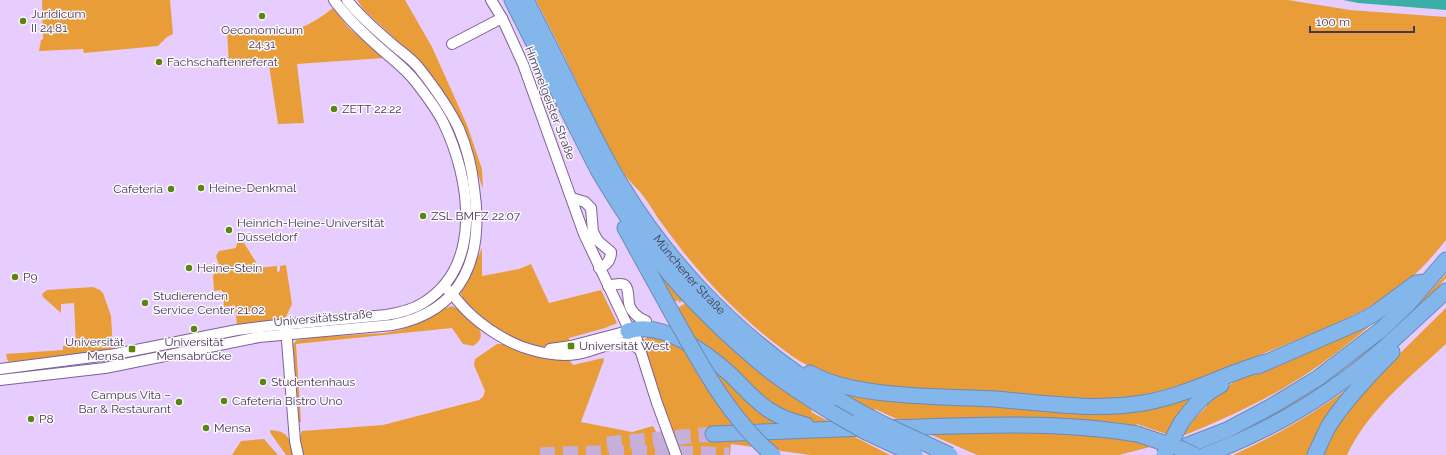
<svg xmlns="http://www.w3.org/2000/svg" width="1446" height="455" font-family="Raleway,sans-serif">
<rect width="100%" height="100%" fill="#e7cdfe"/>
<!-- green -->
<g fill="#e99d39">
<path d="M 42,0 L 170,0 L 173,34 L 167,37 L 158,46 L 84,53 L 83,49 L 39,51 L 41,40 L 43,39 Z"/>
<path d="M 357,0 L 405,0 L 432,47 L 467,125 L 482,169 L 483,189 L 461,126 L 422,64 L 364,10 Z"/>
<path d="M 536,0 L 1288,0 L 1350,10 L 1446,17 L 1446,240 C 1434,255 1421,270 1406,282 C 1361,318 1305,336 1252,358 C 1215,374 1178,393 1138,397 C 1109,400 1080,398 1051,396 C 1019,394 986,393 953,391 C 900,388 838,388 792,356 C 742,321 698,274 663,225 C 655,215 649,202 640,192 C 635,186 629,181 625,175 C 604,142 589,107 572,72 C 561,48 548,24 536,0 Z"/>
<path d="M 333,8 L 348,27 L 384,58 L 297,64 L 304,123 L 278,124 L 269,65 L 229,67 L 227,30 C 268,41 300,35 333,8 Z"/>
<path d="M 237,243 L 244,243 L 256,262 L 257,268 L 277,266 L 277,271 L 279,272 L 280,270 L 280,266 L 286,265 L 292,304 L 285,319 L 237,325 L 235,305 L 224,307 L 223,292 L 221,290 L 214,291 L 213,276 L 214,273 L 220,268 L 216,256 L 219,251 L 236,248 Z"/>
<path d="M 640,244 L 745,360 L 774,383 L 812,410 L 811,412 L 830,422 L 810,422 L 789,417 L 697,345 L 676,309 L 684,304 L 687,306 L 682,301 L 679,303 L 678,300 L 673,303 Z"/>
<path d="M 482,248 L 482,276 L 519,269 L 531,264 L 549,303 L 601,290 L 617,323 L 605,328 L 569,338 L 569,343 C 561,345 553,347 545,347 C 514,347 485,321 464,302 L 460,291 L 471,273 Z"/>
<path d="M 1446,274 L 1446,278 L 1440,285 C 1401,327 1357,365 1309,395 C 1275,417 1239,433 1203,449 L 1199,448 C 1225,436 1251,424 1276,412 C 1341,379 1398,328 1446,274 Z"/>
<path d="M 93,287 L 100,290 L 103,293 L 111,316 L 113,349 L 77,355 L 9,362 L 7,359 L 6,354 L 63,350 L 63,346 L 76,345 L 74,303 L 61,304 L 61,313 L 43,297 L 42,294 L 47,290 Z"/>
<path d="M 452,306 C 458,308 461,313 466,316 C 476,325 490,335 473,346 L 463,344 L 452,328 L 296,344 L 301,422 L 296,422 L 292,345 L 297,340 L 319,337 L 384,333 L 400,330 L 417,324 L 446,308 Z"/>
<path d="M 1446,308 L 1446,344 C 1409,378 1369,409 1347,455 L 1321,455 L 1341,419 L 1378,375 Z"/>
<path d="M 1382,316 C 1352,341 1321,366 1287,386 C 1253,406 1218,422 1182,436 L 1195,418 L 1207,406 L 1205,404 L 1219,392 L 1234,382 Z"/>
<path d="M 639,333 L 640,333 L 644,340 L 647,338 L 645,333 L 682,343 L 739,428 L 851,435 L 890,455 L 810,455 L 731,444 L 730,455 L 680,455 Z"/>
<path d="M 497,344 L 503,344 L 510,347 L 568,359 L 573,365 L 603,358 L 604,360 L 581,422 L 632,432 L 653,426 C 658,434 662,445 663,455 L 304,455 C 300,446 298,440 302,431 L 383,425 L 479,400 L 483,397 L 485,391 L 474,365 L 475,359 Z"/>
<path d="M 703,357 L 785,424 L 772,424 L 772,427 L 754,427 L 735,404 Z"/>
<path d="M 825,383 L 1102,409 L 1197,393 L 1182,409 L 1166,434 L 1137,424 L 1136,427 L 901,421 L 875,409 L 874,411 L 869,408 Z"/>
<path d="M 1351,386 L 1309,455 L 1233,455 C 1275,436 1314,414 1351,386 Z"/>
<path d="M 271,430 C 289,432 290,438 293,455 L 286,455 L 271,434 L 270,431 Z"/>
<path d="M 1031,430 L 1120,436 L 1154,446 L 1119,455 L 977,455 L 927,433 Z"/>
<path d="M 264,439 L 278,455 L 232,455 L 241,441 Z"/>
</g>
<!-- water -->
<path fill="#3aaea7" d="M 1343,0 L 1446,0 L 1446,10 L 1358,3 Z"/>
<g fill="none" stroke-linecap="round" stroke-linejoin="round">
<!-- highway-tunnel -->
<g stroke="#c6afdb" stroke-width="15" stroke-dasharray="15 8" stroke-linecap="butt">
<path d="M 607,444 L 713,434"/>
<path d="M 540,455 C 603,452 666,452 729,455"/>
</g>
<defs>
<g id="minor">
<path d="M 491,0 L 502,18 L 523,64 L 584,234 L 627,325 L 628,331 L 636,337 L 638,343 L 657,403 L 676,455"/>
<path d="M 452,44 L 502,18"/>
<path d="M 572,198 L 585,202 L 591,208 L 593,232 L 598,241 L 611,252 C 611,260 607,265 599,268"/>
<path d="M 608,286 C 629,280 627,286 629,303 C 630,311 639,319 646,321"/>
<path d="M 448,290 C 455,297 460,304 467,311 C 483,327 509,344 532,350 C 546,354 563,356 577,354 C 597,351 624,333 641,351"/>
<path d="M 286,328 L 295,441 L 298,455"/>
<path d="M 550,349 L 571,346 L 628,331"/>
<path d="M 0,369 L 116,354 L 237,330 L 269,326 L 386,315 C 399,313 412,310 423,303 C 484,266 470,178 444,124 C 437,109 425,94 415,81 C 405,68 392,59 380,48 C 363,33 347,18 334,0"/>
<path d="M 0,380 L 105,368 L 259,337 L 392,325 C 465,311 484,255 474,188 C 472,168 467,148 459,129 C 449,108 434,87 419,68 C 412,59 401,52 392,44 C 376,30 360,17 347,0"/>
</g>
<g id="highway">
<path d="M 512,0 L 598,170 C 614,197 631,224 650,249 C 680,290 719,328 759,362 C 781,381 806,396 831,412"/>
<path id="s1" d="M 526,0 C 543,33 560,66 576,100 C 591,129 605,160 623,188 C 667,260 729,326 798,374 C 818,388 839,400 860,412"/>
<path d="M 625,228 L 668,306"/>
<path d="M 628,331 C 662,320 707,353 731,375 C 743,387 755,401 769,410 C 781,418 793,422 806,425"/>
<path d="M 1258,366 L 1357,323 L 1374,314 L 1416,283 L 1425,282"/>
<path d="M 810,373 C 855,399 942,396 995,399 C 1043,403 1094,411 1143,403 C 1186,396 1224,374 1266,362"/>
<path d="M 1181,423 C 1192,408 1204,393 1221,385"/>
<path d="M 887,428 C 970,426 1055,420 1137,434"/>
<path d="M 713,434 L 865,428"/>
<path d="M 1170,452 L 1227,430 L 1272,406 L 1318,378 L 1382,329 L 1408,304 L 1446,260"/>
<path d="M 1205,455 C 1270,431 1331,394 1383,349 C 1404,330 1425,310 1446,291"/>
<path d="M 1315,455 C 1320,445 1324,434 1330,424 C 1347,398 1370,374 1392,352"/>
</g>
</defs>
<!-- minor casing -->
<use href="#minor" stroke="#7e6096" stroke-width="12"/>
<!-- highway casing -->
<use href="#highway" stroke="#6d8ab4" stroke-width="17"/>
<!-- minor -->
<use href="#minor" stroke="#fff" stroke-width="10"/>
<!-- highway -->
<use href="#highway" stroke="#83b7eb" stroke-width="15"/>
<defs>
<g id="highway-bridge">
<path d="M 668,306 C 697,357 727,417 773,455"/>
<path d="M 831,412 L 866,432 L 915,455"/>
<path d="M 860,412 L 883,424 L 950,455"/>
<path d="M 1137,434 L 1182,449 L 1194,455"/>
<path d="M 1164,455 L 1181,423"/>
</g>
</defs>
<!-- highway-bridge casing -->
<use href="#highway-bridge" stroke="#6d8ab4" stroke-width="17" stroke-linecap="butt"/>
<!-- highway-bridge -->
<use href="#highway-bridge" stroke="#83b7eb" stroke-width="15"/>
</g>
<!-- markers -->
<g fill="#5a8510" stroke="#fcf9ff" stroke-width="1.5">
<circle cx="262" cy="16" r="4"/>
<circle cx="23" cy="21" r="4"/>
<circle cx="159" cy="62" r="4"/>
<circle cx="334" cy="109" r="4"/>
<circle cx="201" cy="188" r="4"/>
<circle cx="171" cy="189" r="4"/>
<circle cx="423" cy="216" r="4"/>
<circle cx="229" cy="230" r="4"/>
<circle cx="189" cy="268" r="4"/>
<circle cx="15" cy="277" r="4"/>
<circle cx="145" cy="303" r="4"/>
<circle cx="194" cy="329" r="4"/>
<rect x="567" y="342" width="8" height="8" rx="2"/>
<rect x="128" y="345" width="8" height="8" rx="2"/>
<circle cx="263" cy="382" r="4"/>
<circle cx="224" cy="401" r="4"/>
<circle cx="179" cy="402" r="4"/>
<circle cx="31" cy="419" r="4"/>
<circle cx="206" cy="428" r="4"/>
</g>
<g text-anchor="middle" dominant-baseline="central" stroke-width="3" stroke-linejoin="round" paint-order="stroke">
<!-- poi labels -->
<g font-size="12" fill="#44374f" stroke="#fcf9ff" text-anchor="start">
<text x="31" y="14">Juridicum<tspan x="31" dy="14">II 24.81</tspan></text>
<text x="262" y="30" text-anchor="middle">Oeconomicum<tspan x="262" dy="14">24.31</tspan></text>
<text x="167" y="62">Fachschaftenreferat</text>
<text x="342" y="109">ZETT 22.22</text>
<text x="209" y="188">Heine-Denkmal</text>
<text x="163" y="189" text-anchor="end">Cafeteria</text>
<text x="431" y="216">ZSL BMFZ 22.07</text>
<text x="237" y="223">Heinrich-Heine-Universität<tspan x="237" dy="14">Düsseldorf</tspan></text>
<text x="197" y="268">Heine-Stein</text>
<text x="23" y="277">P9</text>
<text x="153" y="296">Studierenden<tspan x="153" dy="14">Service Center 21.02</tspan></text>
<text x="124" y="342" text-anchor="end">Universität<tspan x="124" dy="14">Mensa</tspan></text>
<text x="194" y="342" text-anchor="middle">Universität<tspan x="194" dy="14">Mensabrücke</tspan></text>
<text x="579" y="346">Universität West</text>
<text x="271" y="382">Studentenhaus</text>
<text x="171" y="395" text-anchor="end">Campus Vita –<tspan x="171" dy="14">Bar &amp; Restaurant</tspan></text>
<text x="232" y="401">Cafeteria Bistro Uno</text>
<text x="39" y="419">P8</text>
<text x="214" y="428">Mensa</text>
</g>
<!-- street labels -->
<g font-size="12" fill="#44374f" stroke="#fcf9ff">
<text transform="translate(550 103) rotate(69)">Himmelgeister Straße</text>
<text stroke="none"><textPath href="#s1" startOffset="321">Münchener Straße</textPath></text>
<text transform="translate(323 318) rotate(-5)">Universitätsstraße</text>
</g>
</g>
<!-- scale -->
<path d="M1310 26v6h104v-6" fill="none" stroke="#44374f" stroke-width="2"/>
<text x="1316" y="26" font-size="12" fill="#44374f" stroke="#fcf9ff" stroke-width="3" paint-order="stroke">100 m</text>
</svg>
